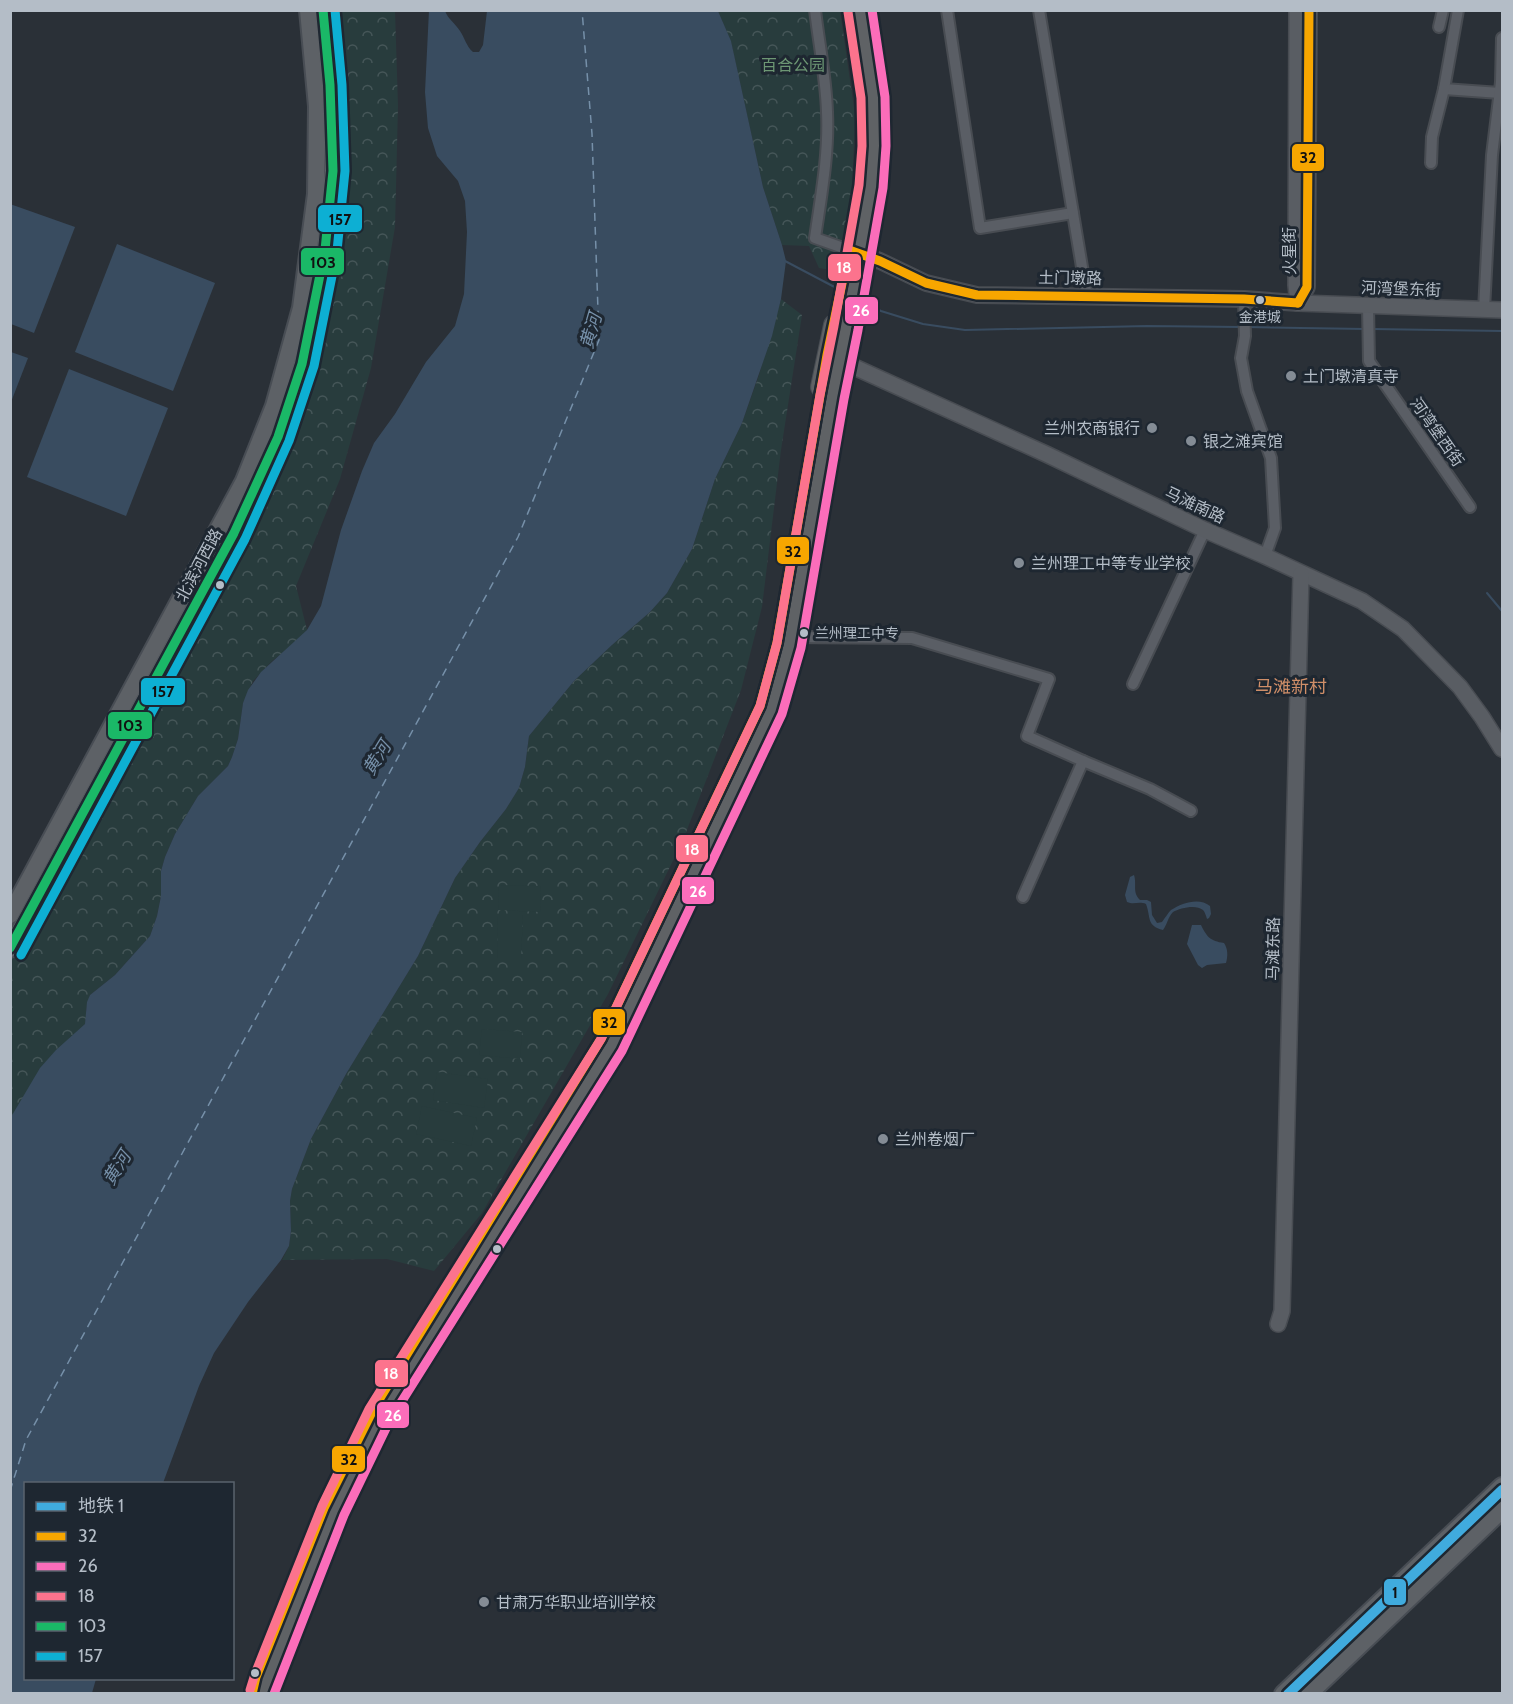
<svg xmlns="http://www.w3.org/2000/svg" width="1513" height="1704" font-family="Cabin,'Noto Sans SC',sans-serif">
<defs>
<pattern id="park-crowns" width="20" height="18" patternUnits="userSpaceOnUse" patternTransform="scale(1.5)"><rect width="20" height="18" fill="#283c3d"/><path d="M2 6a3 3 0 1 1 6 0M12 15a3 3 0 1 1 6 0" fill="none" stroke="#455658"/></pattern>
</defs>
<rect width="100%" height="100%" fill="#2a3037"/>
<!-- park -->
<g fill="url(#park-crowns)">
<path d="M 330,11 L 395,11 L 398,106 L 395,227 L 371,368 L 340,479 L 296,586 L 307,630 L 294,644 L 272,661 L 253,681 L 243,703 L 238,739 L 232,757 L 228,766 L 198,796 L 175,834 L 165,857 L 161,871 L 161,896 L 157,916 L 150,936 L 115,975 L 90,995 L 86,1010 L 87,1018 L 85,1024 L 11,1117 L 11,949 L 234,533 L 240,550 L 304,390 L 339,194 Z"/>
<path d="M 718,11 L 840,11 L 855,115 L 852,193 L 838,271 L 819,268 L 809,246 L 782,245 L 763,187 L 731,42 Z"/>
<path d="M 781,299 L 802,315 L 781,450 L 762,607 L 741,690 L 683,840 L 608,994 L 482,1213 L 434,1271 L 387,1259 L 282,1260 L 289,1246 L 291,1231 L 290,1201 L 292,1189 L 311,1139 L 346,1074 L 418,956 L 455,878 L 480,842 L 506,809 L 519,788 L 525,767 L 529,736 L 574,681 L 612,645 L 650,612 L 667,593 L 692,549 L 715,479 L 742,423 L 759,375 Z"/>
</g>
<!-- pitch -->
<g fill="#283c3d">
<path d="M 499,885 L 541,886 L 540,912 L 498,910 Z"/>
<path d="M 498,915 L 523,915 L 521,959 L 497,959 Z"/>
<path d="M 482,1029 L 522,1032 L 520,1059 L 479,1055 Z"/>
<path d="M 437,1072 L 488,1079 L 484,1108 L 433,1100 Z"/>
<path d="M 422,1106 L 477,1118 L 471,1146 L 416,1134 Z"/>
</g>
<!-- water -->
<g fill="#394c60">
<path d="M 429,10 L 445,11 C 448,19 455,23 460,31 C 465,38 466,46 473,52 L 479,52 L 483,45 L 487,11 L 718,11 L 731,41 L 763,187 L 782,245 L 786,261 L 781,299 L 772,336 L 742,423 L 715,479 L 692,549 L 667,593 L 650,612 L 612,645 L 574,681 L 529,736 L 525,767 L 519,788 L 506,809 L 480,842 L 455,878 L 418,956 L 346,1074 L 311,1139 L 292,1189 L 290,1201 L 291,1231 L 289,1246 L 281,1260 L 248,1302 L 214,1353 L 199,1386 L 163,1483 L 26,1484 L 26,1678 L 96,1679 L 92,1693 L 11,1693 L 11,1117 L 40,1068 L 56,1050 L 85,1024 L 87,1002 L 90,995 L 115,975 L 150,936 L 157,916 L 161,896 L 161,871 L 165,857 L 175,834 L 198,796 L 228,766 L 232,757 L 238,739 L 243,703 L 248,690 L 261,672 L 307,630 L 321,606 L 341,530 L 362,471 L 374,443 L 395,414 L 426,362 L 455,326 L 464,294 L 467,232 L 465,201 L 458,181 L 437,156 L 428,128 L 425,92 Z"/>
<path d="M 10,204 L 75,227 L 34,333 L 11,324 Z"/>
<path d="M 117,244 L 215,283 L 173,391 L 75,352 Z"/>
<path d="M 11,352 L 28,358 L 11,402 L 10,352 Z"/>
<path d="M 69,369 L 168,408 L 126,516 L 27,477 Z"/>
<path d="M 1134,875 C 1137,885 1132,892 1140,900 L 1147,900 L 1151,902 L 1152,915 L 1157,923 L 1162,922 C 1165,918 1168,913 1171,910 C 1182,903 1199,897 1210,906 L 1211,914 L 1209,918 L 1207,919 C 1206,916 1205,912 1203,910 C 1196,904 1180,908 1173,912 C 1168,917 1167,925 1163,930 C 1146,926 1151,917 1146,904 C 1139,901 1134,905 1127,902 L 1125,895 L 1130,877 Z"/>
<path d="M 1192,925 L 1201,925 C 1207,937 1210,941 1224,943 C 1228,949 1228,956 1226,963 L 1207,965 L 1202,968 L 1198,965 L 1187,944 Z"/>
</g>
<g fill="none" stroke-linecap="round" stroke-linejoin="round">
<!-- stream -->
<g stroke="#394c60" stroke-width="2">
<path d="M 785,261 L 844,292"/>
<path d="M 859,300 L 881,311 L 923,324 L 965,330 L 1147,326 L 1242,327"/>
<path d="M 1247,327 L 1365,329"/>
<path d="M 1373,329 L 1502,331"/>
<path d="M 1487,593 L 1502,611"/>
</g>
<!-- ferry -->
<path stroke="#7690a9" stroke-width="1.5" stroke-dasharray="8 6" stroke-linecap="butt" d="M 10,1491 L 26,1440 L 518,537 L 599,340 L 592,134 L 582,10"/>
<defs>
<g id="street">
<path d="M 815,10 C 819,44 826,78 827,112 C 829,154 821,196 815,238 L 849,250"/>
<path d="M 947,10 L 980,228 L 1073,213"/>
<path d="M 1039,10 L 1087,297"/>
<path d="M 1439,27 L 1443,10"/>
<path d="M 1444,89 L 1500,93"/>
<path d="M 1431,163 L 1432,137 L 1444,89 L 1458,10"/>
<path d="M 1244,299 L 1245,336 L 1241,358 L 1247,391 L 1271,458 L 1275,528 L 1265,556"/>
<path d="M 1368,306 L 1369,361 L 1470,507"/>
<path d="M 1484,310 L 1492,155 L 1501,82 L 1502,38"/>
<path d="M 790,637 L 912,638 L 1049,679 L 1027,736 L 1083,761"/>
<path d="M 1133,684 L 1205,530"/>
<path d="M 1023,897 L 1083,761 L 1150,789 L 1191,811"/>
</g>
<g id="secondary">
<path d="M 1297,10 L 1296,285 L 1298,303"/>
<path d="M 849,250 L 880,261 L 926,283 L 977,295 L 1244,299 L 1298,303 L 1502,310"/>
<path d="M 1298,303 L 1307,287 L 1309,10"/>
<path d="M 830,356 L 1046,454 L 1205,530 L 1265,556 L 1362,601 L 1403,629 L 1460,687 L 1482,717 L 1502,749"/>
<path d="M 1278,1324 L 1282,1311 L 1301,574"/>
</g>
<g id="primary">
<path d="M 10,915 L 244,481 L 274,406 L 301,308 L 316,194 L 317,106 L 308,10"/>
<path d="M 10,949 L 234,533 L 278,437 L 302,364 L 325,250 L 333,171 L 330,85 L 323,10"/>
<path d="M 1283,1694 L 1502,1486"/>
<path d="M 1309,1694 L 1502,1510"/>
</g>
<g id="highway">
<path d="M 821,387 L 834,325"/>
<path d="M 261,1694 L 266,1678 L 333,1510 L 380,1414 L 612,1045 L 771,710 L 789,646 L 832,397 L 846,328 L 871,186 L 874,146 L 873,97 L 860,10"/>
</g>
</defs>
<!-- street casing -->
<use href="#street" stroke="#484c52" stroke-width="14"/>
<!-- secondary casing -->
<use href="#secondary" stroke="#484c52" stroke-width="18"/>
<!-- primary casing -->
<use href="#primary" stroke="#484d54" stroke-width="20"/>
<!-- highway casing -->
<use href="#highway" stroke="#474c53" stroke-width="22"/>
<!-- street -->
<use href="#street" stroke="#5a5e65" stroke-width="10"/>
<!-- secondary -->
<use href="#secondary" stroke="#595d63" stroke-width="15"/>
<!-- primary -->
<use href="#primary" stroke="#5d6166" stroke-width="16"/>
<!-- highway -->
<use href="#highway" stroke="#5f6265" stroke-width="20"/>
<defs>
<g id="bus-1">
<path d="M 1298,303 L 1307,287 L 1309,10"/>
<path d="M 252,1694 L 256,1677 L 324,1508 L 374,1408 L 601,1039 L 760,706 L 777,643 L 827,355 L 849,250 L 880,261 L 926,283 L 977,295 L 1244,299 L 1298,303"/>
</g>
<path id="bus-2" d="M 274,1694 L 344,1515 L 390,1420 L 622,1051 L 782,714 L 801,648 L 844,399 L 858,330 L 883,188 L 886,146 L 885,97 L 872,10"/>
<path id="bus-3" d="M 250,1690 L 255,1674 L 322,1506 L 369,1409 L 601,1039 L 760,706 L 777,643 L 820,395 L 834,326 L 859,185 L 862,146 L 861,98 L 848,12"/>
<path id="bus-4" d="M 10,948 L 234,533 L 278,437 L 302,364 L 325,250 L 333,171 L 330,85 L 323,10"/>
<path id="bus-5" d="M 21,955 L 245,539 L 289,441 L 314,366 L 337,251 L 345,171 L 342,85 L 335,10"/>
</defs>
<!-- bus-1 casing -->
<use href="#bus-1" stroke="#1e2731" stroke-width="14"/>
<!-- bus-2 casing -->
<use href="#bus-2" stroke="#1e2731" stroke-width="14"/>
<!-- bus-3 casing -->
<use href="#bus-3" stroke="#1e2731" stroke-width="14"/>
<!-- bus-4 casing -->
<use href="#bus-4" stroke="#1e2731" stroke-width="14"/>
<!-- bus-5 casing -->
<use href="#bus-5" stroke="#1e2731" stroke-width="14"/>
<!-- bus-1 -->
<use href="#bus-1" stroke="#f7a600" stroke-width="9"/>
<!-- bus-2 -->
<use href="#bus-2" stroke="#fb6dba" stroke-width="9"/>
<!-- bus-3 -->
<use href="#bus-3" stroke="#fc738d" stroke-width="9"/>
<!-- bus-4 -->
<use href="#bus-4" stroke="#1ab867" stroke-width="9"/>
<!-- bus-5 -->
<use href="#bus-5" stroke="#0dafd3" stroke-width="9"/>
<defs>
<path id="metro-1" d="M 1288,1694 L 1502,1490"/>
</defs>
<!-- metro-1 casing -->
<use href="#metro-1" stroke="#1e2731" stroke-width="15"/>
<!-- metro-1 -->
<use href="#metro-1" stroke="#40abde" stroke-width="10"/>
</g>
<!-- markers -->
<g fill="#b4bdc7" stroke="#1e2731" stroke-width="2">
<circle cx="1260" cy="300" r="5"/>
<circle cx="220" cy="585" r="5"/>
<circle cx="804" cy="633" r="5"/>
<circle cx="497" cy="1249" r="5"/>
<circle cx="255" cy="1673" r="5"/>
</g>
<g fill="#848c95" stroke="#1e2731" stroke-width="2">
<circle cx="1291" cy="376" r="6"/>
<circle cx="1152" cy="428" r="6"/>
<circle cx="1191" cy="441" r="6"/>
<circle cx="1019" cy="563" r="6"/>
<circle cx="883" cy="1139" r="6"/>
<circle cx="484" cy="1602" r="6"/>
</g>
<g text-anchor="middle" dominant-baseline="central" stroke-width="6" stroke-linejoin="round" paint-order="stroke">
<!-- bus labels -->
<g font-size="14" fill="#b4bdc7" stroke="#1e2731">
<text x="1260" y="317">金港城</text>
<text x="815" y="633" text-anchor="start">兰州理工中专</text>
</g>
<!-- park labels -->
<g font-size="16" fill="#6d9774" stroke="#1e2731">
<text x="793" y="65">百合公园</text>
</g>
<!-- street labels -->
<g font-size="16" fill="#b4bdc7" stroke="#1e2731">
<text transform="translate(1289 251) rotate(-90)">火星街</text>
<text transform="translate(1070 278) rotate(1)">土门墩路</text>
<text transform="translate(1401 289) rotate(2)">河湾堡东街</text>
<text transform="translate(1437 432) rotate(55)">河湾堡西街</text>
<text transform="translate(1195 505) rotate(25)">马滩南路</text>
<text transform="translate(199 565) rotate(-62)">北滨河西路</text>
<text transform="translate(1273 949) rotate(-89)">马滩东路</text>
</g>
<!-- poi labels -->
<g font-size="16" fill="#b4bdc7" stroke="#1e2731" text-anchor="start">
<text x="1303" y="376">土门墩清真寺</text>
<text x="1140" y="428" text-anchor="end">兰州农商银行</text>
<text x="1203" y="441">银之滩宾馆</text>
<text x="1031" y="563">兰州理工中等专业学校</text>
<text x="895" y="1139">兰州卷烟厂</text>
<text x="496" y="1602">甘肃万华职业培训学校</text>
</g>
<!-- water labels -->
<g font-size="18" font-style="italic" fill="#7690a9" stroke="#1e2731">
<text transform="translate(591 331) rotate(-74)">黄河</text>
<text transform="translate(377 758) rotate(-58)">黄河</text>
<text transform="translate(117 1168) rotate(-58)">黄河</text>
</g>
<!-- neighbourhood labels -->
<g font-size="18" fill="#cf8e68" stroke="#1e2731">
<text x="1291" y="687">马滩新村</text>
</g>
</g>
<g stroke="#1e2731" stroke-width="2">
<rect x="1291" y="143" width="34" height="29" rx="6" fill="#f7a600"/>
<rect x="317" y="204" width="46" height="29" rx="6" fill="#0dafd3"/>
<rect x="300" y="247" width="45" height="29" rx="6" fill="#1ab867"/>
<rect x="827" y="253" width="35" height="29" rx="6" fill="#fc738d"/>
<rect x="844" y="296" width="35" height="29" rx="6" fill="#fb6dba"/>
<rect x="776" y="536" width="34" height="29" rx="6" fill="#f7a600"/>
<rect x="140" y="677" width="46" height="29" rx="6" fill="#0dafd3"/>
<rect x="107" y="711" width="46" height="29" rx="6" fill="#1ab867"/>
<rect x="675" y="834" width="34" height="29" rx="6" fill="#fc738d"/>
<rect x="681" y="876" width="34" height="29" rx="6" fill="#fb6dba"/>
<rect x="592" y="1008" width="34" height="28" rx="6" fill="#f7a600"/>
<rect x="374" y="1359" width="35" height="29" rx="6" fill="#fc738d"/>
<rect x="376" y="1401" width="34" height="28" rx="6" fill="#fb6dba"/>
<rect x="331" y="1445" width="35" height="28" rx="6" fill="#f7a600"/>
<rect x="1383" y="1578" width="24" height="28" rx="6" fill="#40abde"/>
</g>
<g font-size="16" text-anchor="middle" font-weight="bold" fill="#fff">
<text x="844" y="273">18</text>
<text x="861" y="316">26</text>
<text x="692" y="855">18</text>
<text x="698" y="897">26</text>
<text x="391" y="1379">18</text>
<text x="393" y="1421">26</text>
</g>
<g font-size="16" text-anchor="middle" font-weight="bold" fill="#111">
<text x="1308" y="163">32</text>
<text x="340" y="225">157</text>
<text x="323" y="268">103</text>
<text x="793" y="557">32</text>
<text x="163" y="697">157</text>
<text x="130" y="731">103</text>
<text x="609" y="1028">32</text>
<text x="349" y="1465">32</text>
<text x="1395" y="1598">1</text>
</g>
<!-- border -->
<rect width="1513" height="1704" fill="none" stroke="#b4bdc7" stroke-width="24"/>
<!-- legend -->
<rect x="24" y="1482" width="210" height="198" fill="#1e2731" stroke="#5a636d" stroke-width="1.5"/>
<rect x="36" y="1502" width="30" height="9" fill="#40abde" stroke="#5a636d" stroke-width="1.5"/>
<text x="78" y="1512" font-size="18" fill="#b4bdc7">地铁 1</text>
<rect x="36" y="1532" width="30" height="9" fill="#f7a600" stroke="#5a636d" stroke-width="1.5"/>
<text x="78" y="1542" font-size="18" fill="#b4bdc7">32</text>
<rect x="36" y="1562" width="30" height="9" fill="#fb6dba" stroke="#5a636d" stroke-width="1.5"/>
<text x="78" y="1572" font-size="18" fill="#b4bdc7">26</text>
<rect x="36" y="1592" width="30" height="9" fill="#fc738d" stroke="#5a636d" stroke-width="1.5"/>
<text x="78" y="1602" font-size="18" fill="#b4bdc7">18</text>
<rect x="36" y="1622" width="30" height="9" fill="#1ab867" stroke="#5a636d" stroke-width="1.5"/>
<text x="78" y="1632" font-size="18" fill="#b4bdc7">103</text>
<rect x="36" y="1652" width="30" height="9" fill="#0dafd3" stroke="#5a636d" stroke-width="1.5"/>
<text x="78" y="1662" font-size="18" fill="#b4bdc7">157</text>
</svg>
